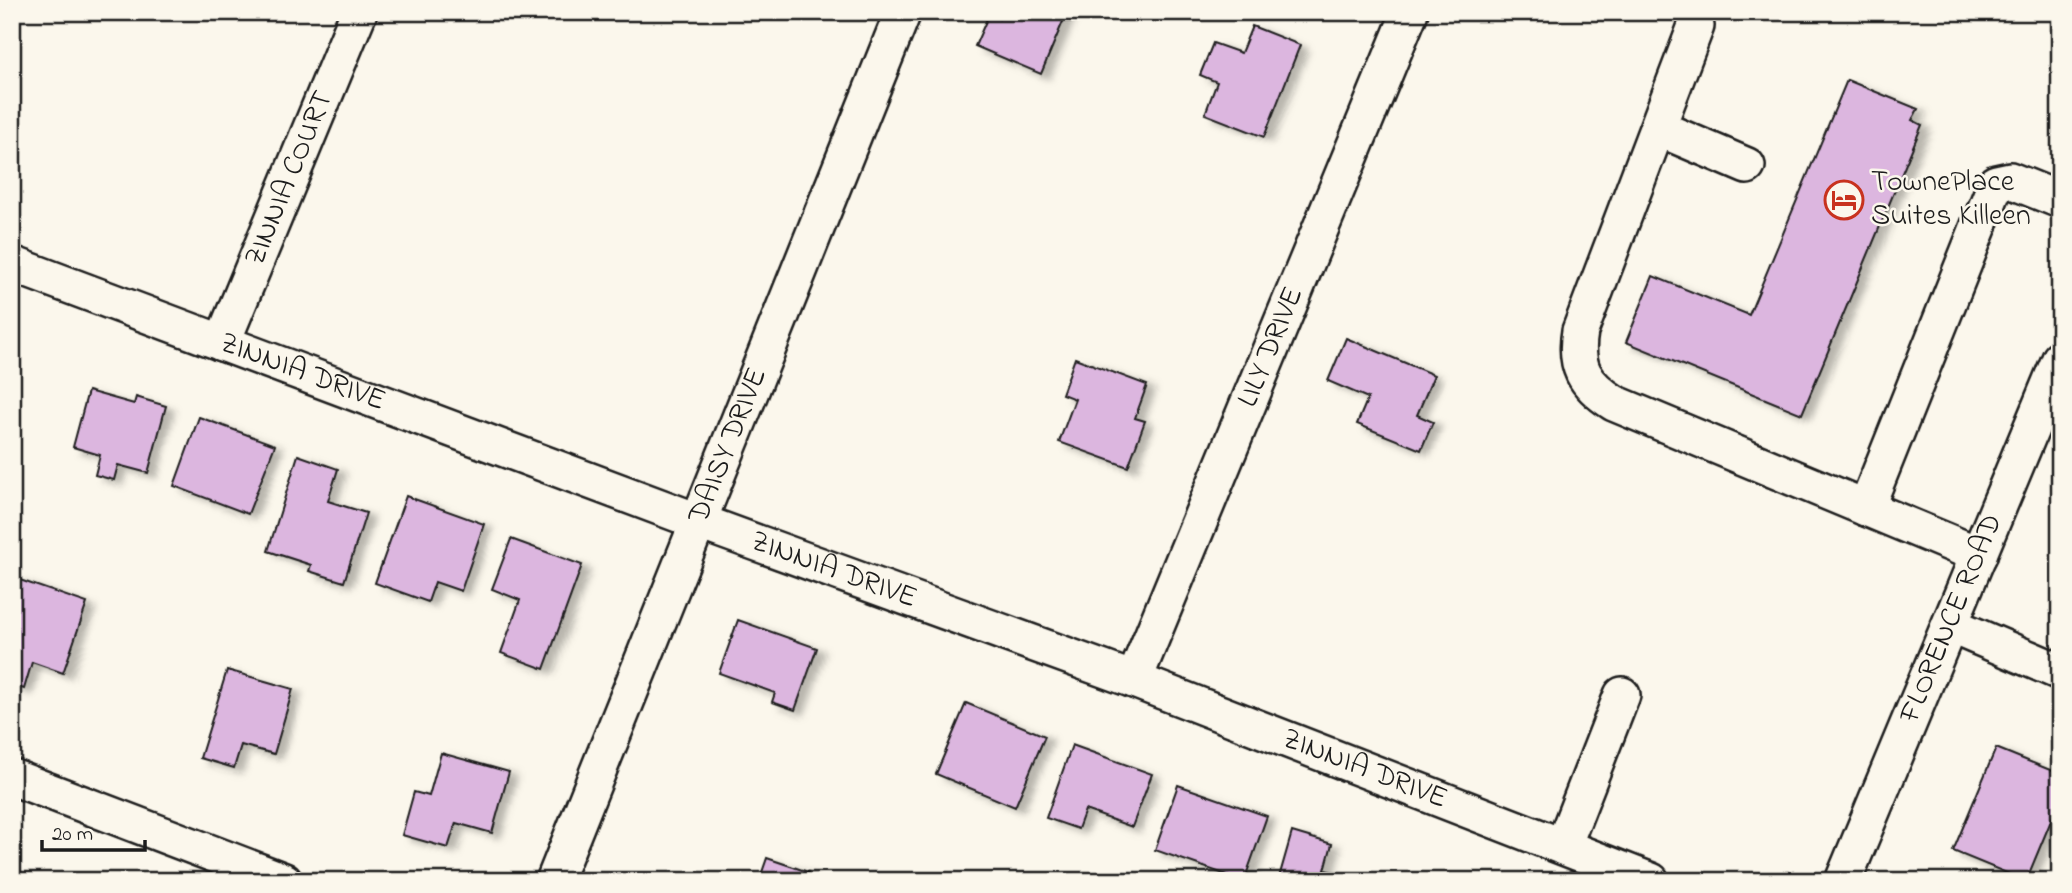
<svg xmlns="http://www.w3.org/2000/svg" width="2072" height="893" font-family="'Indie Flower',sans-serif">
<defs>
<filter id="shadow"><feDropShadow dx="8" dy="4.5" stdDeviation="3.5" flood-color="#0004"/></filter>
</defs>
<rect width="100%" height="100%" fill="#fbf7ec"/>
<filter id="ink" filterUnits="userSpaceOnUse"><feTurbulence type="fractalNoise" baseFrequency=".0143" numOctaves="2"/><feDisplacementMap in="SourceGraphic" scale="14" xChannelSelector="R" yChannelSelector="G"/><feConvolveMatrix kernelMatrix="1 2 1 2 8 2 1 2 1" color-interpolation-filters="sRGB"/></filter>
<g filter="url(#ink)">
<!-- building -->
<g fill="#dcb6df" stroke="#1c1c1c" stroke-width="2" filter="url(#shadow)">
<path d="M 1002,12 L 1067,12 L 1041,74 L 975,46 L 989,14 L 999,19 Z"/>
<path d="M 1252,26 L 1300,45 L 1264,137 L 1205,114 L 1217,82 L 1200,75 L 1213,43 L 1241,53 Z"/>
<path d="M 1847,80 L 1918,109 L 1912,120 L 1922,125 L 1802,414 L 1626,342 L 1653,276 L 1749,315 Z"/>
<path d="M 1346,338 L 1434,375 L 1417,415 L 1433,422 L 1421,450 L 1357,424 L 1368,398 L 1328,381 Z"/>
<path d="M 1075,358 L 1147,385 L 1135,418 L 1145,421 L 1128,467 L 1059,442 L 1075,399 L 1062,394 Z"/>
<path d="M 88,391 L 134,404 L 136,397 L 166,406 L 148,473 L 118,465 L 114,480 L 95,475 L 100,455 L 73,447 Z"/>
<path d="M 199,417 L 275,445 L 248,514 L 174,486 Z"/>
<path d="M 298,455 L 338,469 L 328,501 L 366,513 L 344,582 L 309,571 L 311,565 L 268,551 Z"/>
<path d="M 406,496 L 484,524 L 461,591 L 435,582 L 428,602 L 375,583 Z"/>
<path d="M 511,539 L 582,565 L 544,669 L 501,653 L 520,600 L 492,589 Z"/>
<path d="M 14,578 L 87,603 L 63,673 L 32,662 L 24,689 L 12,685 Z"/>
<path d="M 738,620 L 817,648 L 795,710 L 772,702 L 775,693 L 719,673 Z"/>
<path d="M 227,670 L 293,689 L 274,754 L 241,745 L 234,768 L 200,758 Z"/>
<path d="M 966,703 L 1045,736 L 1015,807 L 936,774 Z"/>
<path d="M 1072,745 L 1152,774 L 1132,827 L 1085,810 L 1078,829 L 1046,818 Z"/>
<path d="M 1996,748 L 2060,774 L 2060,799 L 2026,881 L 1953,851 Z"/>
<path d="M 441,753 L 509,772 L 492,833 L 456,823 L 448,848 L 402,835 L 414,792 L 429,796 Z"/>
<path d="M 1178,785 L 1267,816 L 1244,881 L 1155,850 Z"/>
<path d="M 1292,832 L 1332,844 L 1325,870 L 1362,881 L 1278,881 Z"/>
<path d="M 767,858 L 808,872 L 805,881 L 759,881 Z"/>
<path d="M 12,870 L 33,877 L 32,881 L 12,881 Z"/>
</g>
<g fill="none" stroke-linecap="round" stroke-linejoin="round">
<defs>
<g id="minor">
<path d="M 1696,26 L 1580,331 C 1574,366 1584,384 1614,403 L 1979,555"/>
<path d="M 1658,128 L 1747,166"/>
<path id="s1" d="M 12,264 L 697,521 L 1134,680 L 1651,881"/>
<path id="s2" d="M 222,343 L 359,12"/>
<path d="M 1866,508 L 1996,183 L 2010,180 L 2060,200"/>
<path d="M 1950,625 L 2060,672"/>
<path id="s3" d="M 1134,680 L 1410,12"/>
<path d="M 12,777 L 284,881"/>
<path d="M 1563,846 L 1622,695"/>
<path id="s4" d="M 554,881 L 903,12"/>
<path id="s5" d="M 1843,881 L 2060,359"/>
</g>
</defs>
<!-- minor casing -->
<use href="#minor" stroke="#1c1c1c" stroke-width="40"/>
<!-- minor -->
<use href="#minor" stroke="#fbf7ec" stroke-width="35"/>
</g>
</g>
<!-- icons -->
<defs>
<symbol id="hotel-ring" viewBox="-11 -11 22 22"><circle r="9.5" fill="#fbf7ec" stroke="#c8321e" stroke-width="1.5"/><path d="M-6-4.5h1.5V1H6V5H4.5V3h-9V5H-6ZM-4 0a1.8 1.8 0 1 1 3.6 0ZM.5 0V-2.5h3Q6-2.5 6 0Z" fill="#c8321e"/></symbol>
</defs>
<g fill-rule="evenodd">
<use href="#hotel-ring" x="1822" y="178" width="44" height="44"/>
</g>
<g text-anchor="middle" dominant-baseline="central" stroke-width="5" stroke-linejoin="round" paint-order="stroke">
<!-- street labels -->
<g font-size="30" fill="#1c1c1c" stroke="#fbf7ec">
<text stroke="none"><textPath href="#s2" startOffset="178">ZINNIA COURT</textPath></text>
<text stroke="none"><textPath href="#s3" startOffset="360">LILY DRIVE</textPath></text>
<text stroke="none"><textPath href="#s1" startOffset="310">ZINNIA DRIVE</textPath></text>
<text stroke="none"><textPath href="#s4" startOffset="469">DAISY DRIVE</textPath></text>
<text stroke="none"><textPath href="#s1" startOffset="877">ZINNIA DRIVE</textPath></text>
<text stroke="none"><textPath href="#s5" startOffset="284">FLORENCE ROAD</textPath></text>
<text stroke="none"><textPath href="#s1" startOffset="1444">ZINNIA DRIVE</textPath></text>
</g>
<!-- poi labels -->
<g font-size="30" fill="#1c1c1c" stroke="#fbf7ec" text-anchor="start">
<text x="1871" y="183">TownePlace<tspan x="1871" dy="34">Suites Killeen</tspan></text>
</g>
</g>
<!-- margin -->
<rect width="2072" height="893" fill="none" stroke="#fbf7ec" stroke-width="42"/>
<rect x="21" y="21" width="2030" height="851" fill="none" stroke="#1c1c1c" stroke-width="2.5" filter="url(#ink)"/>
<!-- scale -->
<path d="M42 840v10h103v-10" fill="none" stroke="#1c1c1c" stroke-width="3.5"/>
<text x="52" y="840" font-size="21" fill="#1c1c1c" stroke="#fbf7ec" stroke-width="5" paint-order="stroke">20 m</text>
</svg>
